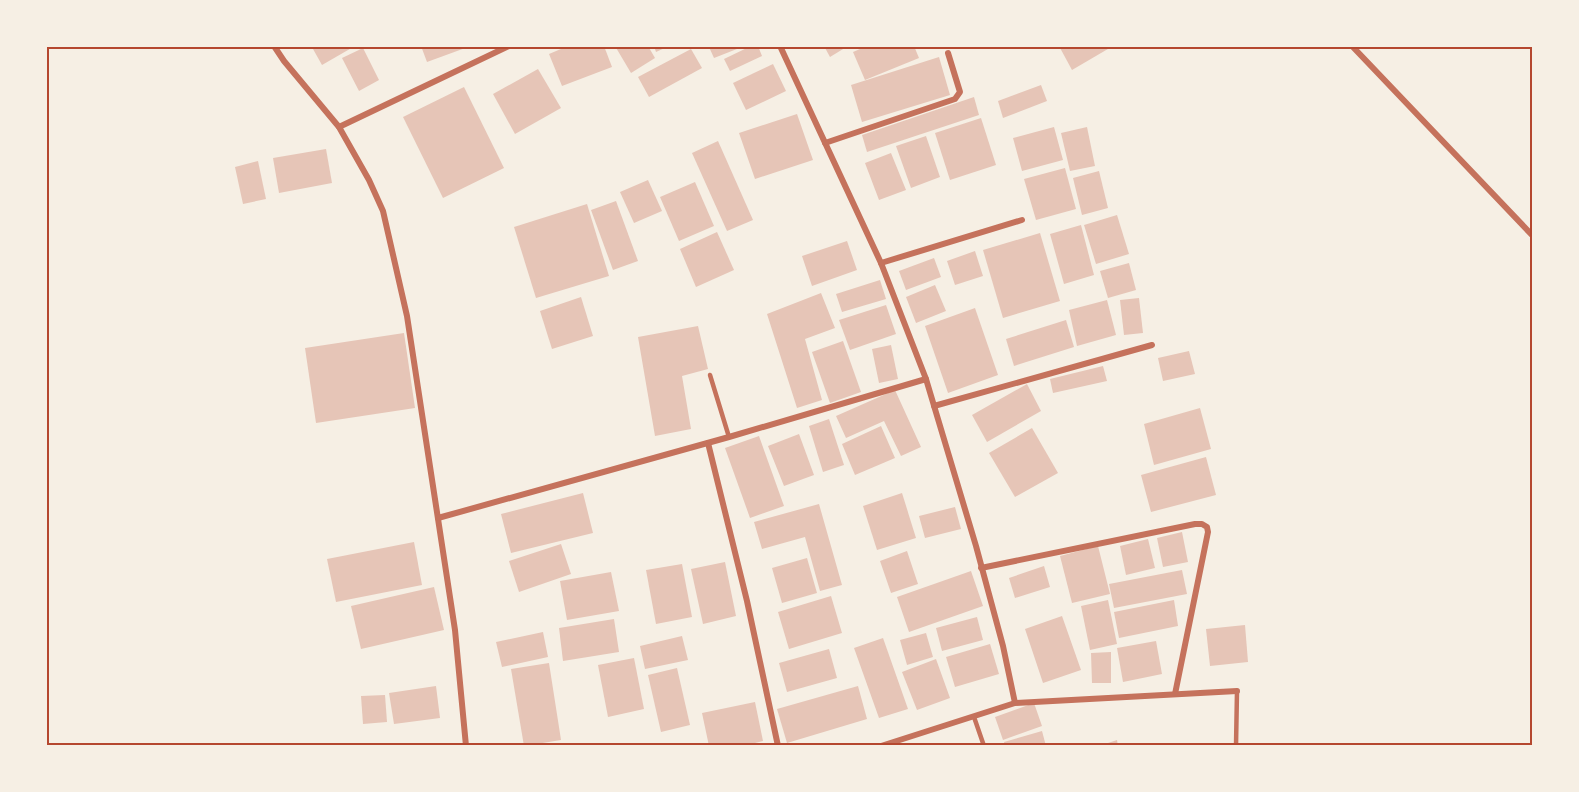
<svg xmlns="http://www.w3.org/2000/svg" width="1579" height="792" font-family="Cabin,sans-serif">
<rect width="100%" height="100%" fill="#f6efe4"/>
<!-- building -->
<g fill="#e6c5b7">
<path d="M 318,46 L 355,46 L 322,65 L 313,49 Z"/>
<path d="M 421,46 L 468,46 L 468,47 L 427,62 Z"/>
<path d="M 568,46 L 604,46 L 612,67 L 562,86 L 549,54 Z"/>
<path d="M 615,46 L 648,46 L 655,58 L 631,73 Z"/>
<path d="M 654,46 L 669,46 L 656,52 Z"/>
<path d="M 751,46 L 758,46 L 762,56 L 730,71 L 724,59 Z"/>
<path d="M 824,46 L 848,46 L 830,57 Z"/>
<path d="M 867,46 L 914,46 L 919,58 L 865,80 L 853,52 Z"/>
<path d="M 1059,46 L 1113,46 L 1072,70 Z"/>
<path d="M 709,47 L 742,47 L 714,58 Z"/>
<path d="M 363,48 L 379,80 L 359,91 L 342,58 Z"/>
<path d="M 691,49 L 702,68 L 649,97 L 638,77 Z"/>
<path d="M 939,57 L 950,95 L 862,122 L 851,85 Z"/>
<path d="M 773,64 L 786,91 L 746,110 L 733,83 Z"/>
<path d="M 538,69 L 561,108 L 515,134 L 493,94 Z"/>
<path d="M 1041,85 L 1047,101 L 1003,118 L 998,101 Z"/>
<path d="M 464,87 L 504,168 L 443,198 L 403,117 Z"/>
<path d="M 974,97 L 979,115 L 867,152 L 862,135 Z"/>
<path d="M 797,114 L 813,160 L 755,179 L 739,133 Z"/>
<path d="M 981,118 L 996,165 L 950,180 L 935,133 Z"/>
<path d="M 1054,127 L 1063,160 L 1022,171 L 1013,138 Z"/>
<path d="M 1087,127 L 1095,166 L 1070,171 L 1061,133 Z"/>
<path d="M 926,136 L 940,177 L 911,188 L 896,146 Z"/>
<path d="M 718,141 L 753,220 L 727,231 L 692,153 Z"/>
<path d="M 326,149 L 332,183 L 279,193 L 273,158 Z"/>
<path d="M 891,153 L 906,190 L 879,200 L 865,163 Z"/>
<path d="M 258,161 L 266,199 L 243,204 L 235,167 Z"/>
<path d="M 1065,168 L 1076,209 L 1036,220 L 1024,179 Z"/>
<path d="M 1099,171 L 1108,208 L 1082,215 L 1073,178 Z"/>
<path d="M 648,180 L 662,211 L 634,223 L 620,192 Z"/>
<path d="M 695,182 L 714,226 L 679,241 L 660,197 Z"/>
<path d="M 616,201 L 638,261 L 613,270 L 591,210 Z"/>
<path d="M 587,204 L 609,276 L 536,298 L 514,227 Z"/>
<path d="M 1117,215 L 1129,254 L 1096,264 L 1084,225 Z"/>
<path d="M 1081,225 L 1094,275 L 1064,284 L 1050,234 Z"/>
<path d="M 717,232 L 734,270 L 696,287 L 680,249 Z"/>
<path d="M 1040,233 L 1060,301 L 1003,318 L 983,250 Z"/>
<path d="M 847,241 L 857,270 L 812,286 L 802,256 Z"/>
<path d="M 975,251 L 983,276 L 955,285 L 947,261 Z"/>
<path d="M 934,258 L 941,277 L 906,290 L 899,271 Z"/>
<path d="M 1129,263 L 1136,290 L 1108,298 L 1100,271 Z"/>
<path d="M 880,280 L 886,299 L 842,312 L 836,294 Z"/>
<path d="M 935,285 L 946,311 L 916,323 L 906,297 Z"/>
<path d="M 821,293 L 835,328 L 805,339 L 822,400 L 797,408 L 767,314 Z"/>
<path d="M 581,297 L 593,336 L 552,349 L 540,311 Z"/>
<path d="M 1139,298 L 1143,333 L 1124,335 L 1120,300 Z"/>
<path d="M 1107,300 L 1116,335 L 1077,346 L 1069,310 Z"/>
<path d="M 886,305 L 896,334 L 850,350 L 839,320 Z"/>
<path d="M 975,308 L 998,375 L 948,393 L 925,326 Z"/>
<path d="M 1066,320 L 1074,347 L 1014,366 L 1006,339 Z"/>
<path d="M 698,326 L 708,369 L 682,376 L 691,429 L 655,436 L 638,337 Z"/>
<path d="M 404,333 L 415,408 L 316,423 L 305,348 Z"/>
<path d="M 843,341 L 861,392 L 830,403 L 812,352 Z"/>
<path d="M 891,345 L 898,379 L 879,383 L 872,349 Z"/>
<path d="M 1189,351 L 1195,374 L 1163,381 L 1158,358 Z"/>
<path d="M 1103,366 L 1107,381 L 1053,393 L 1050,379 Z"/>
<path d="M 1027,384 L 1041,411 L 987,442 L 972,415 Z"/>
<path d="M 895,390 L 921,447 L 901,456 L 884,421 L 846,438 L 836,416 Z"/>
<path d="M 1200,408 L 1211,449 L 1154,465 L 1144,424 Z"/>
<path d="M 829,419 L 844,465 L 823,472 L 809,426 Z"/>
<path d="M 881,426 L 895,458 L 855,475 L 842,444 Z"/>
<path d="M 1032,428 L 1058,473 L 1015,497 L 989,453 Z"/>
<path d="M 799,434 L 814,475 L 784,486 L 768,446 Z"/>
<path d="M 759,436 L 784,506 L 750,518 L 725,448 Z"/>
<path d="M 1206,457 L 1216,495 L 1151,512 L 1141,475 Z"/>
<path d="M 583,493 L 593,533 L 511,553 L 501,514 Z"/>
<path d="M 902,493 L 916,538 L 877,550 L 863,506 Z"/>
<path d="M 819,504 L 842,585 L 820,591 L 805,537 L 762,549 L 754,522 Z"/>
<path d="M 955,507 L 961,529 L 925,538 L 919,516 Z"/>
<path d="M 1182,532 L 1188,562 L 1163,567 L 1157,538 Z"/>
<path d="M 1148,539 L 1155,568 L 1126,575 L 1120,546 Z"/>
<path d="M 414,542 L 422,585 L 336,602 L 327,559 Z"/>
<path d="M 561,544 L 571,574 L 519,592 L 509,561 Z"/>
<path d="M 1098,546 L 1110,594 L 1072,603 L 1060,556 Z"/>
<path d="M 907,551 L 918,584 L 891,593 L 880,561 Z"/>
<path d="M 807,558 L 817,593 L 782,603 L 772,568 Z"/>
<path d="M 725,562 L 736,616 L 703,624 L 691,569 Z"/>
<path d="M 682,564 L 692,617 L 656,624 L 646,570 Z"/>
<path d="M 1044,566 L 1050,587 L 1015,598 L 1009,578 Z"/>
<path d="M 1182,570 L 1187,594 L 1114,608 L 1109,584 Z"/>
<path d="M 971,571 L 983,606 L 909,632 L 897,597 Z"/>
<path d="M 611,572 L 619,611 L 567,620 L 560,581 Z"/>
<path d="M 434,587 L 444,630 L 361,649 L 351,606 Z"/>
<path d="M 831,596 L 842,633 L 789,649 L 778,612 Z"/>
<path d="M 1108,600 L 1117,644 L 1090,650 L 1081,606 Z"/>
<path d="M 1174,600 L 1178,626 L 1119,638 L 1114,612 Z"/>
<path d="M 1062,616 L 1081,670 L 1043,683 L 1025,629 Z"/>
<path d="M 977,617 L 983,640 L 942,651 L 936,628 Z"/>
<path d="M 614,619 L 619,652 L 563,661 L 559,628 Z"/>
<path d="M 1245,625 L 1248,662 L 1210,666 L 1206,629 Z"/>
<path d="M 543,632 L 548,657 L 502,667 L 496,642 Z"/>
<path d="M 926,633 L 933,657 L 907,665 L 900,640 Z"/>
<path d="M 682,636 L 688,660 L 645,669 L 640,646 Z"/>
<path d="M 883,638 L 908,709 L 879,718 L 854,648 Z"/>
<path d="M 1156,641 L 1162,674 L 1123,682 L 1117,648 Z"/>
<path d="M 990,644 L 999,674 L 955,687 L 946,657 Z"/>
<path d="M 829,649 L 837,678 L 787,692 L 779,663 Z"/>
<path d="M 1111,652 L 1111,683 L 1092,683 L 1091,653 Z"/>
<path d="M 634,658 L 644,709 L 608,717 L 598,665 Z"/>
<path d="M 936,659 L 950,698 L 917,710 L 902,672 Z"/>
<path d="M 549,663 L 561,740 L 524,746 L 511,669 Z"/>
<path d="M 677,668 L 690,725 L 661,732 L 648,675 Z"/>
<path d="M 436,686 L 440,718 L 394,724 L 389,693 Z"/>
<path d="M 858,686 L 867,719 L 787,743 L 777,709 Z"/>
<path d="M 385,695 L 387,722 L 363,724 L 361,696 Z"/>
<path d="M 755,702 L 763,741 L 743,746 L 709,746 L 702,713 Z"/>
<path d="M 1034,703 L 1042,726 L 1003,740 L 995,717 Z"/>
<path d="M 1042,731 L 1046,746 L 1005,746 L 1004,742 Z"/>
<path d="M 1117,740 L 1118,746 L 1102,746 L 1102,745 Z"/>
</g>
<g fill="none" stroke-linecap="round" stroke-linejoin="round">
<!-- service -->
<g stroke="#c5725c" stroke-width="4.5">
<path d="M 710,375 L 729,437"/>
<path d="M 974,717 L 984,746"/>
<path d="M 1236,746 L 1237,691"/>
</g>
<!-- minor -->
<g stroke="#c5725c" stroke-width="6">
<path d="M 274,46 L 284,61 L 339,127 L 369,180 L 383,211 L 407,316 L 455,630 L 466,746"/>
<path d="M 780,46 L 881,263 L 926,379 L 976,546 L 1003,646 L 1015,703"/>
<path d="M 1352,46 L 1532,235"/>
<path d="M 339,127 L 509,46"/>
<path d="M 825,143 L 955,99 L 960,92 L 948,53"/>
<path d="M 881,263 L 1022,220"/>
<path d="M 934,406 L 1152,345"/>
<path d="M 708,443 L 747,601 L 778,746"/>
<path d="M 438,518 L 729,437 L 926,379"/>
<path d="M 981,568 L 1195,524 L 1202,524 L 1207,527 L 1208,532 L 1175,694"/>
<path d="M 881,746 L 1015,703 L 1237,691"/>
</g>
</g>
<!-- border -->
<rect width="1579" height="792" fill="none" stroke="#f6efe4" stroke-width="96"/>
<rect x="48" y="48" width="1483" height="696" fill="none" stroke="#b5482f" stroke-width="2"/>
</svg>
